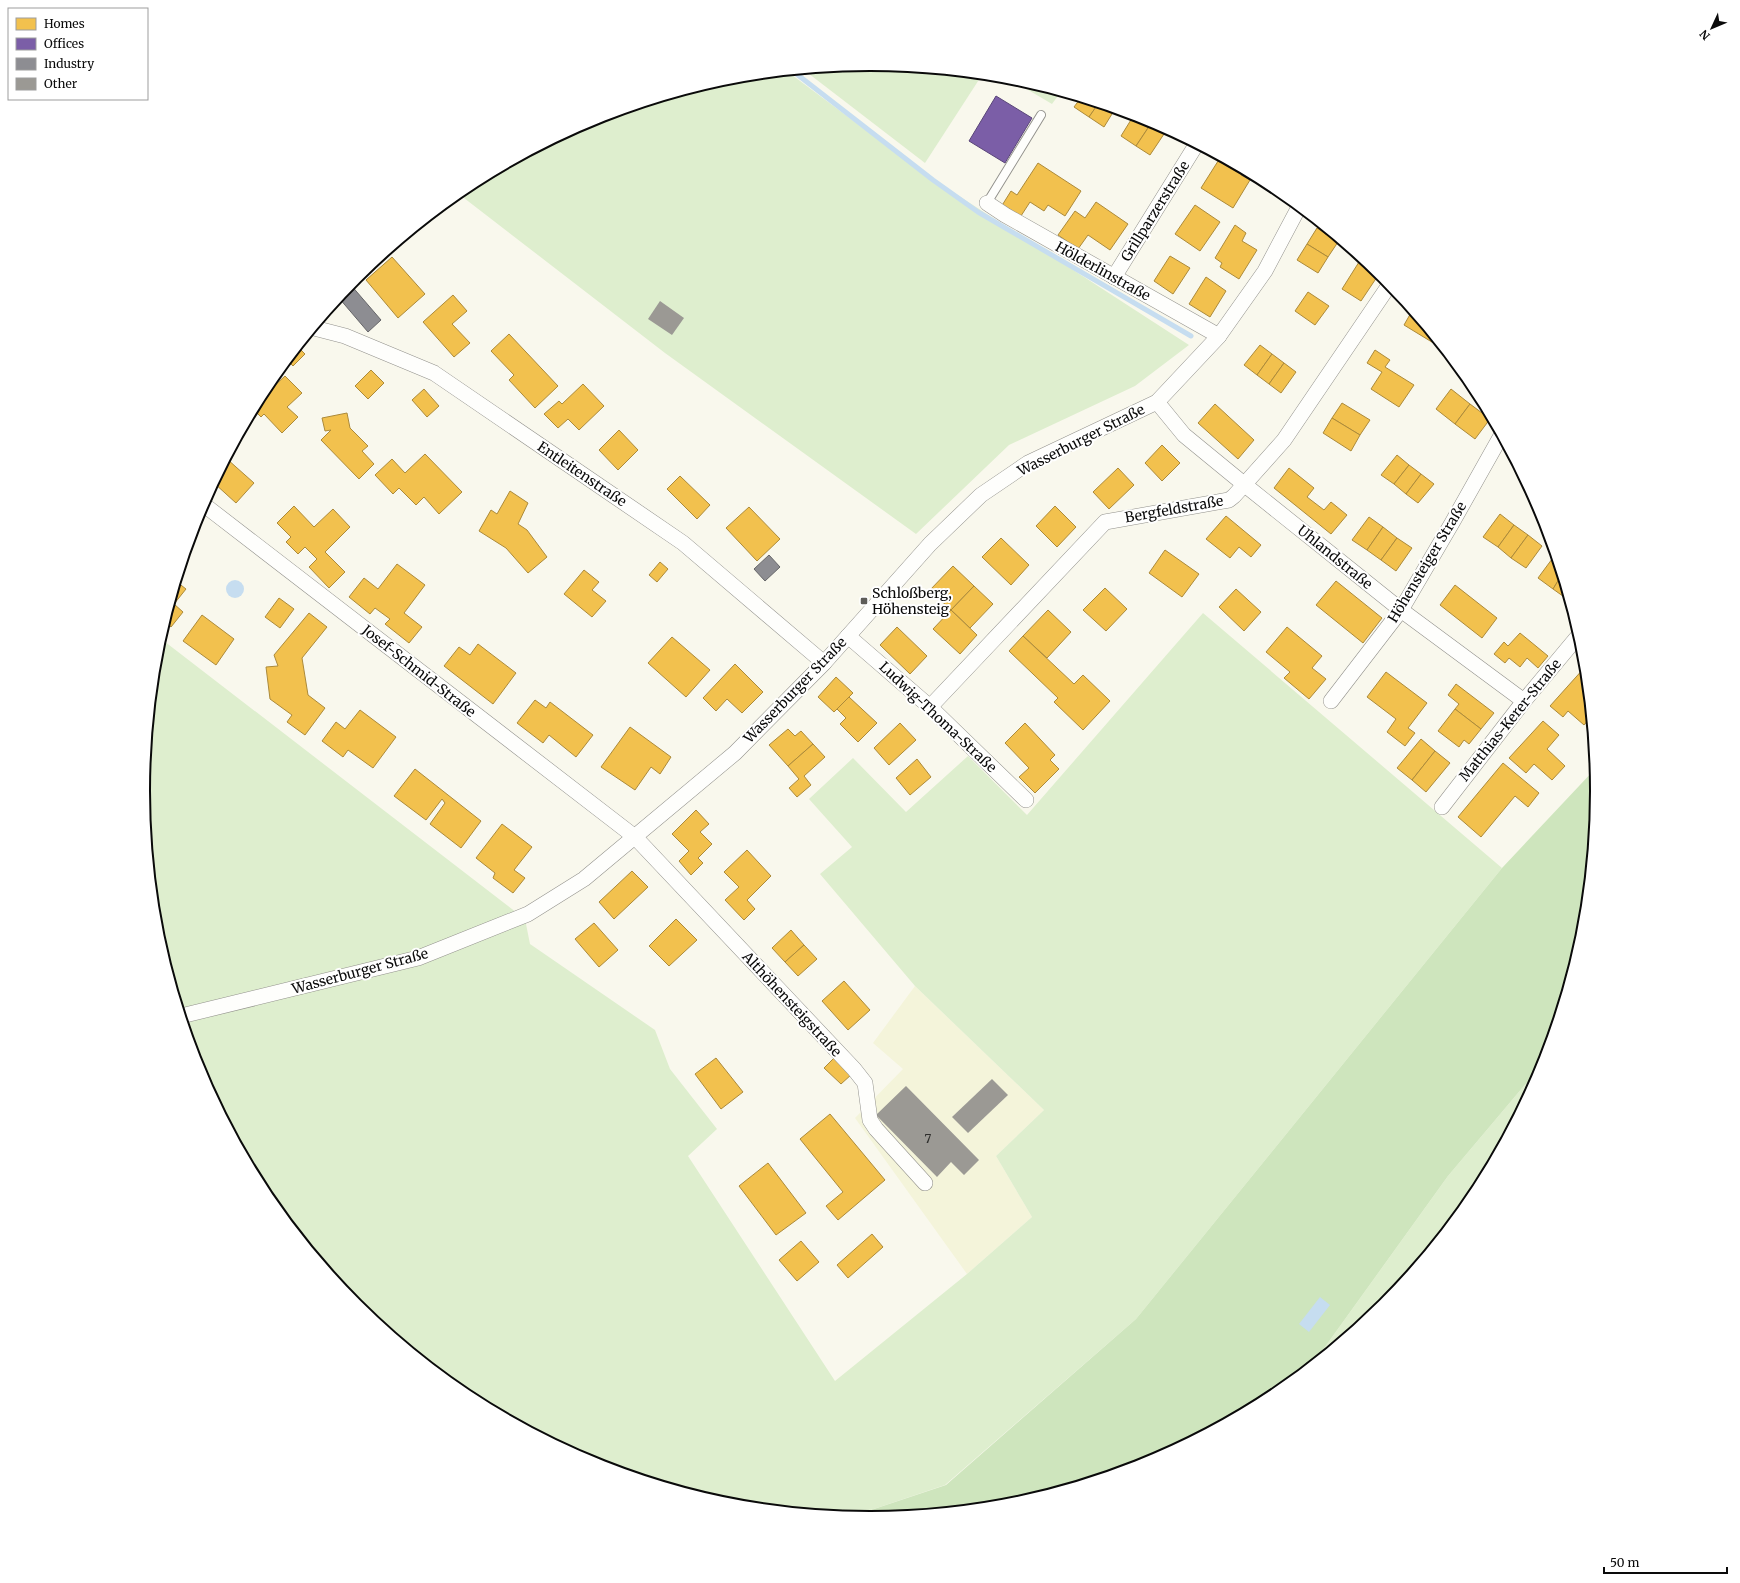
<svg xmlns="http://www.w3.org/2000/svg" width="1740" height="1583" font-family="Merriweather,serif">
<rect width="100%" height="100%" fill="#f9f8ed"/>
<!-- farmland -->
<path fill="#f4f4da" d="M 915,986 L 1044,1110 L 996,1156 L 1032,1217 L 967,1274 L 855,1118 L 903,1069 L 873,1043 Z"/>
<!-- green -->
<g fill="#deeece">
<path d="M 870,64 L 982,75 L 925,163 L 804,70 Z"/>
<path d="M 788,72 L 922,172 L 1189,345 L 1135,386 L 1009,445 L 916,534 L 665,353 L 464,198 L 468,185 L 592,119 L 728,78 Z"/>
<path d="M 1008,78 L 1012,78 L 1060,93 L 1052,104 Z"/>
<path d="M 1203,613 L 1502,868 L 1136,1319 L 945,1485 L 850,1517 L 728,1505 L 591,1464 L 466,1396 L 355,1306 L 265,1195 L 198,1070 L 156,933 L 143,791 L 157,649 L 160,638 L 525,919 L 530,944 L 655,1030 L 670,1069 L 717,1129 L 688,1156 L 835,1381 L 967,1274 L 1032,1217 L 996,1156 L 1044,1110 L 915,986 L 820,874 L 852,847 L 809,799 L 853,758 L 906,812 L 968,756 L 1027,815 Z"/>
<path d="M 1534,1074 L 1539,1076 L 1475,1196 L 1384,1306 L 1312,1365 L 1448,1176 Z"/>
</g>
<!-- forest -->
<path fill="#cee5bd" d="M 1595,769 L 1597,792 L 1583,934 L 1545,1061 L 1448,1176 L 1312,1365 L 1274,1397 L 1148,1464 L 1012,1505 L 870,1519 L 850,1517 L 946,1485 L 1136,1319 L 1502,868 Z"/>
<!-- water -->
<g fill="#c6ddf0">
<circle cx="235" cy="589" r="9"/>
<path d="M 1320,1297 L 1330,1305 L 1309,1332 L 1299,1324 Z"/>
</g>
<!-- homes -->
<g fill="#f2c14e" stroke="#ac8a3a">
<path d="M 1080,99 L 1098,104 L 1089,117 L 1074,107 Z"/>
<path d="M 1098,104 L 1115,109 L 1104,127 L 1089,117 Z"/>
<path d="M 1134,115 L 1152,122 L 1136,146 L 1121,136 Z"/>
<path d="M 1152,122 L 1166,131 L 1150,155 L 1136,146 Z"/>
<path d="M 1220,158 L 1244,170 L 1241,175 L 1250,180 L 1233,208 L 1201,188 Z"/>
<path d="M 1038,163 L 1081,191 L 1065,216 L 1048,205 L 1044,211 L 1030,202 L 1019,219 L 1001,207 L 1011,191 L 1017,195 Z"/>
<path d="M 1096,202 L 1128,224 L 1110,250 L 1088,235 L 1078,249 L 1058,235 L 1075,211 L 1085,218 Z"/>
<path d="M 1195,205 L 1220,222 L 1200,251 L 1175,234 Z"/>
<path d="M 1235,225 L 1246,233 L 1242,241 L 1257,250 L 1239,279 L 1220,267 L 1222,263 L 1215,258 Z"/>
<path d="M 1317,228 L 1338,242 L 1328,257 L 1307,244 Z"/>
<path d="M 1307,244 L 1328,257 L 1318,273 L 1297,260 Z"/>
<path d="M 1170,256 L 1190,268 L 1173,294 L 1154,281 Z"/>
<path d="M 392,257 L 425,294 L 398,318 L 366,280 Z"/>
<path d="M 1359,262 L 1379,274 L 1361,301 L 1342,289 Z"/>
<path d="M 1206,277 L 1226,291 L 1210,317 L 1189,304 Z"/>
<path d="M 1308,292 L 1329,306 L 1315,325 L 1295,311 Z"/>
<path d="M 453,295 L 467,311 L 452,324 L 470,343 L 454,357 L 423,322 Z"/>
<path d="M 1412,311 L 1441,346 L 1440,347 L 1404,325 Z"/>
<path d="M 509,334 L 558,386 L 535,408 L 509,380 L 514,375 L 491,351 Z"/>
<path d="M 1260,345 L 1272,354 L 1257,375 L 1244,365 Z"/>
<path d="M 298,347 L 305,354 L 293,366 L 287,360 Z"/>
<path d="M 1375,350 L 1390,360 L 1385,367 L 1414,385 L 1399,407 L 1371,389 L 1382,372 L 1367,363 Z"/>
<path d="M 1272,354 L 1284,363 L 1269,384 L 1257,375 Z"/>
<path d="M 1284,363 L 1296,372 L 1281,393 L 1269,384 Z"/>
<path d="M 371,370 L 384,383 L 368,399 L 355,386 Z"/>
<path d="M 285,376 L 302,393 L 287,407 L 298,417 L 282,433 L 264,414 L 261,417 L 253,409 L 267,385 L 271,389 Z"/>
<path d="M 583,384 L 604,406 L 579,430 L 568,419 L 558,428 L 544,414 L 559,401 L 562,404 Z"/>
<path d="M 424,389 L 439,406 L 427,417 L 412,400 Z"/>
<path d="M 1451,389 L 1470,404 L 1455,424 L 1436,409 Z"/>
<path d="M 1342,403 L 1370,420 L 1360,435 L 1332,418 Z"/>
<path d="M 1215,404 L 1254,440 L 1238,459 L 1198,423 Z"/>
<path d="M 1470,404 L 1490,419 L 1475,439 L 1455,424 Z"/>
<path d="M 347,413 L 350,428 L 368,446 L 362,451 L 374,464 L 359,479 L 321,440 L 331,430 L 325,431 L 322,418 Z"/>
<path d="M 1332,418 L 1360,435 L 1351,451 L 1323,433 Z"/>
<path d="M 619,430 L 638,450 L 618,470 L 599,450 Z"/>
<path d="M 1162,445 L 1180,463 L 1162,481 L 1145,463 Z"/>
<path d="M 425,454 L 462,492 L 439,514 L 424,497 L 416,505 L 399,488 L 393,494 L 375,475 L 392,459 L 405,473 Z"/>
<path d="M 1397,455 L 1409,465 L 1394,484 L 1381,475 Z"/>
<path d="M 227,459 L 254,483 L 236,503 L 214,483 Z"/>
<path d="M 1409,465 L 1421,474 L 1406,494 L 1394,484 Z"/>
<path d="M 1118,468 L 1134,485 L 1109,509 L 1093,492 Z"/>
<path d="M 1289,468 L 1314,488 L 1307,497 L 1324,510 L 1331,502 L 1347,515 L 1331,534 L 1274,488 Z"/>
<path d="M 1421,474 L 1434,484 L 1418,503 L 1406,494 Z"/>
<path d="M 680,476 L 710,505 L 697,519 L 667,489 Z"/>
<path d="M 510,491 L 528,503 L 518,524 L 527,530 L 547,557 L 528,573 L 506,548 L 479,531 L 491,510 L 497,514 Z"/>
<path d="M 294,506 L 314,527 L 333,509 L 350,527 L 325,552 L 345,572 L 329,588 L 309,567 L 317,559 L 305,547 L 298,554 L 286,542 L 291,537 L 277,523 Z"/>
<path d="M 1055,506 L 1076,527 L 1057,547 L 1036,526 Z"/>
<path d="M 749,507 L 780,539 L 757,561 L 726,528 Z"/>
<path d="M 1500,514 L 1514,525 L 1498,547 L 1483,537 Z"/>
<path d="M 1226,516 L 1261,545 L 1251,557 L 1239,547 L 1230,558 L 1206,539 Z"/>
<path d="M 1369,517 L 1383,527 L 1367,550 L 1352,540 Z"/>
<path d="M 1514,525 L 1528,535 L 1511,558 L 1498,547 Z"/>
<path d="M 1383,527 L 1397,538 L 1381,560 L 1367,550 Z"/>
<path d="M 1528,535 L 1542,546 L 1526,568 L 1511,558 Z"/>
<path d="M 1001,538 L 1029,565 L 1011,585 L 982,557 Z"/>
<path d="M 1397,538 L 1412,548 L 1396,571 L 1381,560 Z"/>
<path d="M 1165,550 L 1199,574 L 1182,597 L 1149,573 Z"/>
<path d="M 1555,555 L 1561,576 L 1553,589 L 1538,578 Z"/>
<path d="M 660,562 L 668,569 L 657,582 L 649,575 Z"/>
<path d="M 397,564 L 425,585 L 404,613 L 422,627 L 409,643 L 385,624 L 390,619 L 375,608 L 370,614 L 349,597 L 364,578 L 378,589 Z"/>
<path d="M 953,566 L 974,586 L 951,610 L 930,590 Z"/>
<path d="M 584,570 L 599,582 L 592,590 L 606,601 L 592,617 L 564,594 Z"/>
<path d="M 1561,576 L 1568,598 L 1567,599 L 1553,589 Z"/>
<path d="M 1336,581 L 1382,618 L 1363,643 L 1316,605 Z"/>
<path d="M 177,582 L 186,589 L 174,604 L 183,612 L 171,627 L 165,622 Z"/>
<path d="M 1455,585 L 1497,618 L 1482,638 L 1440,605 Z"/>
<path d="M 974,586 L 993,604 L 970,628 L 951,610 Z"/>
<path d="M 1105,588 L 1127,609 L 1106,631 L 1083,610 Z"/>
<path d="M 1236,589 L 1261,612 L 1244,631 L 1219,607 Z"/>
<path d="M 279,598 L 294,609 L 280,628 L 265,617 Z"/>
<path d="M 951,610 L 977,635 L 960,654 L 933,629 Z"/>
<path d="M 1048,610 L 1071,632 L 1047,658 L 1023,636 Z"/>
<path d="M 309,613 L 327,627 L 302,658 L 308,695 L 325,708 L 305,735 L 287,722 L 292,715 L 270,699 L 266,667 L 278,666 L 274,655 Z"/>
<path d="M 202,615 L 234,639 L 216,665 L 183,641 Z"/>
<path d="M 897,627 L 927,656 L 910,674 L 880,645 Z"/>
<path d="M 1287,627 L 1322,656 L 1312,668 L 1326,679 L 1309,699 L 1284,678 L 1290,672 L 1266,652 Z"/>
<path d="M 1520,633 L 1548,656 L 1538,668 L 1527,658 L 1520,667 L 1509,658 L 1505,663 L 1494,654 L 1504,642 L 1508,646 Z"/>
<path d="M 1023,636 L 1074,684 L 1083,675 L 1110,701 L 1083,730 L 1054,702 L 1058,698 L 1009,651 Z"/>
<path d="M 672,637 L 710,670 L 686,697 L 648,663 Z"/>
<path d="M 478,644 L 516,673 L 493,704 L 444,666 L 459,647 L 470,655 Z"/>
<path d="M 735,664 L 763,692 L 742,713 L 727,699 L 716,711 L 703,698 Z"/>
<path d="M 1585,667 L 1588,700 L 1587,701 L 1589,703 L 1590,718 L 1584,725 L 1568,711 L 1563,717 L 1550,706 Z"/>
<path d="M 1386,672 L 1427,703 L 1408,728 L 1415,733 L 1405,746 L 1387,732 L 1396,719 L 1367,697 Z"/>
<path d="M 836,677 L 853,693 L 834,712 L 818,697 Z"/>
<path d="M 1456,684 L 1494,713 L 1481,729 L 1455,709 L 1459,704 L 1448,695 Z"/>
<path d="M 849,697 L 877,723 L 858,742 L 840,724 L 846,718 L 837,709 Z"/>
<path d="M 535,700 L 546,708 L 550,702 L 593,735 L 576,757 L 549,735 L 543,743 L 517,723 Z"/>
<path d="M 1455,709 L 1481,729 L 1469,744 L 1464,740 L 1459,747 L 1438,731 Z"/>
<path d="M 360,710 L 396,737 L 373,768 L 348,750 L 343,757 L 322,741 L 336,722 L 345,729 Z"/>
<path d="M 1543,721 L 1559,735 L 1547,749 L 1565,766 L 1552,780 L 1534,764 L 1526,773 L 1509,758 Z"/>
<path d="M 900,723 L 916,740 L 889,765 L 874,748 Z"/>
<path d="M 1025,723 L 1055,755 L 1050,760 L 1059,769 L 1035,793 L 1019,777 L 1029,768 L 1005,743 Z"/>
<path d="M 630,727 L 671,757 L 660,774 L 651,767 L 635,790 L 601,767 Z"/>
<path d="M 788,729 L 795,736 L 801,731 L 813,744 L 788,766 L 769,745 Z"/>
<path d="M 1421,739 L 1435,751 L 1412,780 L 1397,768 Z"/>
<path d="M 813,744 L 825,757 L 804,776 L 811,785 L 797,797 L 789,788 L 799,779 L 788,766 Z"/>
<path d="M 1435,751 L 1450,763 L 1426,792 L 1412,780 Z"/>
<path d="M 917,759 L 931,777 L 910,795 L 896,778 Z"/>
<path d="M 1503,763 L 1539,793 L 1528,807 L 1515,796 L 1481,837 L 1458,817 Z"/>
<path d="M 415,769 L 481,821 L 461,848 L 430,824 L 445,803 L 442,799 L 426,820 L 394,796 Z"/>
<path d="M 696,810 L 709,824 L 700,832 L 712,844 L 698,858 L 703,863 L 691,875 L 679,861 L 689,851 L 672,834 Z"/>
<path d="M 502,824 L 532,847 L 514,870 L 525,878 L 513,893 L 493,878 L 495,873 L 476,858 Z"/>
<path d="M 747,850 L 771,876 L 747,900 L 755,909 L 744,920 L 725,900 L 739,887 L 724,872 Z"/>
<path d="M 632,871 L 648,887 L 614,919 L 599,902 Z"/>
<path d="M 676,919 L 697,940 L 669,966 L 649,946 Z"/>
<path d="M 594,923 L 618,950 L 599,967 L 575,939 Z"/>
<path d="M 791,930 L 804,945 L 785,962 L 772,948 Z"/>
<path d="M 804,945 L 817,959 L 798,976 L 785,962 Z"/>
<path d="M 844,981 L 870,1010 L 848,1030 L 822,1001 Z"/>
<path d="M 835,1057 L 852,1074 L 841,1084 L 824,1068 Z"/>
<path d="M 716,1058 L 743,1092 L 721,1109 L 695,1074 Z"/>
<path d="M 830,1114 L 885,1180 L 838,1220 L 826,1206 L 843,1192 L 800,1139 Z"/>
<path d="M 768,1163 L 806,1213 L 776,1235 L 739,1186 Z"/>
<path d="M 872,1234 L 883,1247 L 848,1278 L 837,1265 Z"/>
<path d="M 801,1241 L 819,1262 L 797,1281 L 779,1260 Z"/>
</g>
<!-- offices -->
<path fill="#7b5ea7" stroke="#594578" d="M 996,96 L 1032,118 L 1005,163 L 969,141 Z"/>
<!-- industry -->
<g fill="#8d8d92" stroke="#666669">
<path d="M 350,284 L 381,320 L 368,332 L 339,298 Z"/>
<path d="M 769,555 L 780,567 L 765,581 L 754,569 Z"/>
</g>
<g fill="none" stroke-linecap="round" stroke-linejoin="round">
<!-- stream -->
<path stroke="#c6ddf0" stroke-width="5" d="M 794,72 L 933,180 L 978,212 L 1191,336"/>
</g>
<!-- building -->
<g fill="#9b9994">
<path d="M 660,301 L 684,318 L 672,335 L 648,319 Z"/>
<path d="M 992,1079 L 1008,1095 L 968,1133 L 952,1117 Z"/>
<path d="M 906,1086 L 979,1160 L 964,1175 L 951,1162 L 937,1177 L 876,1115 Z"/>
</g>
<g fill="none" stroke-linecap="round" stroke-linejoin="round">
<defs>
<path id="lane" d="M 987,203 L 1041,115"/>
<g id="street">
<path d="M 987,203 L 1005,215 L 1219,336"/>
<path d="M 1114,277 L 1196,145"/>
<path d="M 314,328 L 345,336 L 434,373 L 683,543 L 824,663"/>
<path d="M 1157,402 L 1184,435 L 1245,485 L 1401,610 L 1524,701"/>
<path d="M 203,504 L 635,837 L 854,1069 L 865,1083 L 870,1120 L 876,1129 L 925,1183"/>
<path d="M 848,636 L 930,707 L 1026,800"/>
<path d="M 1331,701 L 1401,610 L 1452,523 L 1501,436"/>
<path d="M 930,707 L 1105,522 L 1229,500 L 1234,496 L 1284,440 L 1390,284"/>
<path d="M 1442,807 L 1524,701 L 1579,635"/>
<path d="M 181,1016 L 418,958 L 528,914 L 584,879 L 735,753 L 824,663 L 930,544 L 981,495 L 1028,463 L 1157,402 L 1219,336 L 1265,271 L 1299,207"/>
</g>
</defs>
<!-- lane casing -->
<use href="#lane" stroke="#92918c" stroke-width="10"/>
<!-- street casing -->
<use href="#street" stroke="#92918c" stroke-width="16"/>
<!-- lane -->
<use href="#lane" stroke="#fefefc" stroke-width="8"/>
<!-- street -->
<use href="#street" stroke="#fefefc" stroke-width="15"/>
</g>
<!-- markers -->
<rect fill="#5e5d59" stroke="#fff" stroke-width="1.5" x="860" y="597" width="8" height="8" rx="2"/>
<g text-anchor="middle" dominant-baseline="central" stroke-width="4" stroke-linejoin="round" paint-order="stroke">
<!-- number labels -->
<g font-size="12" fill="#2e2e2c">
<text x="928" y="1138">7</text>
</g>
<!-- street labels -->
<g font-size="14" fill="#0a0a0a" stroke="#fff">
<text transform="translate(1155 211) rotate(-58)">Grillparzerstraße</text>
<text transform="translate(1103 271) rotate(29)">Hölderlinstraße</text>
<text transform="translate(1081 440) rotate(-27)">Wasserburger Straße</text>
<text transform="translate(582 474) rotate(34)">Entleitenstraße</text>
<text transform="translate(1174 509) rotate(-10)">Bergfeldstraße</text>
<text transform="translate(1335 557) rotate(39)">Uhlandstraße</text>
<text transform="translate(1427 562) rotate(-59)">Höhensteiger Straße</text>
<text transform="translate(419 671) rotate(38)">Josef-Schmid-Straße</text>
<text transform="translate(795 690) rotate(-46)">Wasserburger Straße</text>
<text transform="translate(938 717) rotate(43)">Ludwig-Thoma-Straße</text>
<text transform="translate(1510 720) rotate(-51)">Matthias-Kerer-Straße</text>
<text transform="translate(360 971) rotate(-15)">Wasserburger Straße</text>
<text transform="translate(792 1004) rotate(47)">Althöhensteigstraße</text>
</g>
<!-- poi labels -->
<g font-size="14" fill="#0a0a0a" stroke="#fff" text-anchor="start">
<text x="872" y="593">Schloßberg,<tspan x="872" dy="16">Höhensteig</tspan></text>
</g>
</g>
<!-- crop -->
<path d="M0 0H1740V1583H0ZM150 791a720 720 0 1 1 1440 0a720 720 0 1 1-1440 0Z" fill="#fff" fill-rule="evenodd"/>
<path fill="none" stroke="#0a0a0a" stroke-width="2" d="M150 791a720 720 0 1 1 1440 0a720 720 0 1 1-1440 0Z"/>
<!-- legend -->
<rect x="8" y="8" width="140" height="92" fill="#ffffff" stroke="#9d9d9d"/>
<rect x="16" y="18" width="20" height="12" fill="#f2c14e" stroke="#9d9d9d"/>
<text x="44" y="28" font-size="12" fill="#0a0a0a">Homes</text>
<rect x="16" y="38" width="20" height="12" fill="#7b5ea7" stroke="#9d9d9d"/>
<text x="44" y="48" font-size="12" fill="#0a0a0a">Offices</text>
<rect x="16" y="58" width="20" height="12" fill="#8d8d92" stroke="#9d9d9d"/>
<text x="44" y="68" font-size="12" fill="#0a0a0a">Industry</text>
<rect x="16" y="78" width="20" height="12" fill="#9b9994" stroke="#9d9d9d"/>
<text x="44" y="88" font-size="12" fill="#0a0a0a">Other</text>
<!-- north arrow -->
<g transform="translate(1712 28) rotate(226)" stroke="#ffffff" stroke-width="3" paint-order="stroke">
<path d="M0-3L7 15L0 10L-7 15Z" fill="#0a0a0a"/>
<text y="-6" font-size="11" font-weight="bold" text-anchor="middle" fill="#0a0a0a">N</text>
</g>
<!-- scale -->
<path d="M1604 1567v6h123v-6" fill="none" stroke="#0a0a0a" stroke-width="2"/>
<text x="1610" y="1567" font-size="12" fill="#0a0a0a" stroke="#ffffff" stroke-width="3" paint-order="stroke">50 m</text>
</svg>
